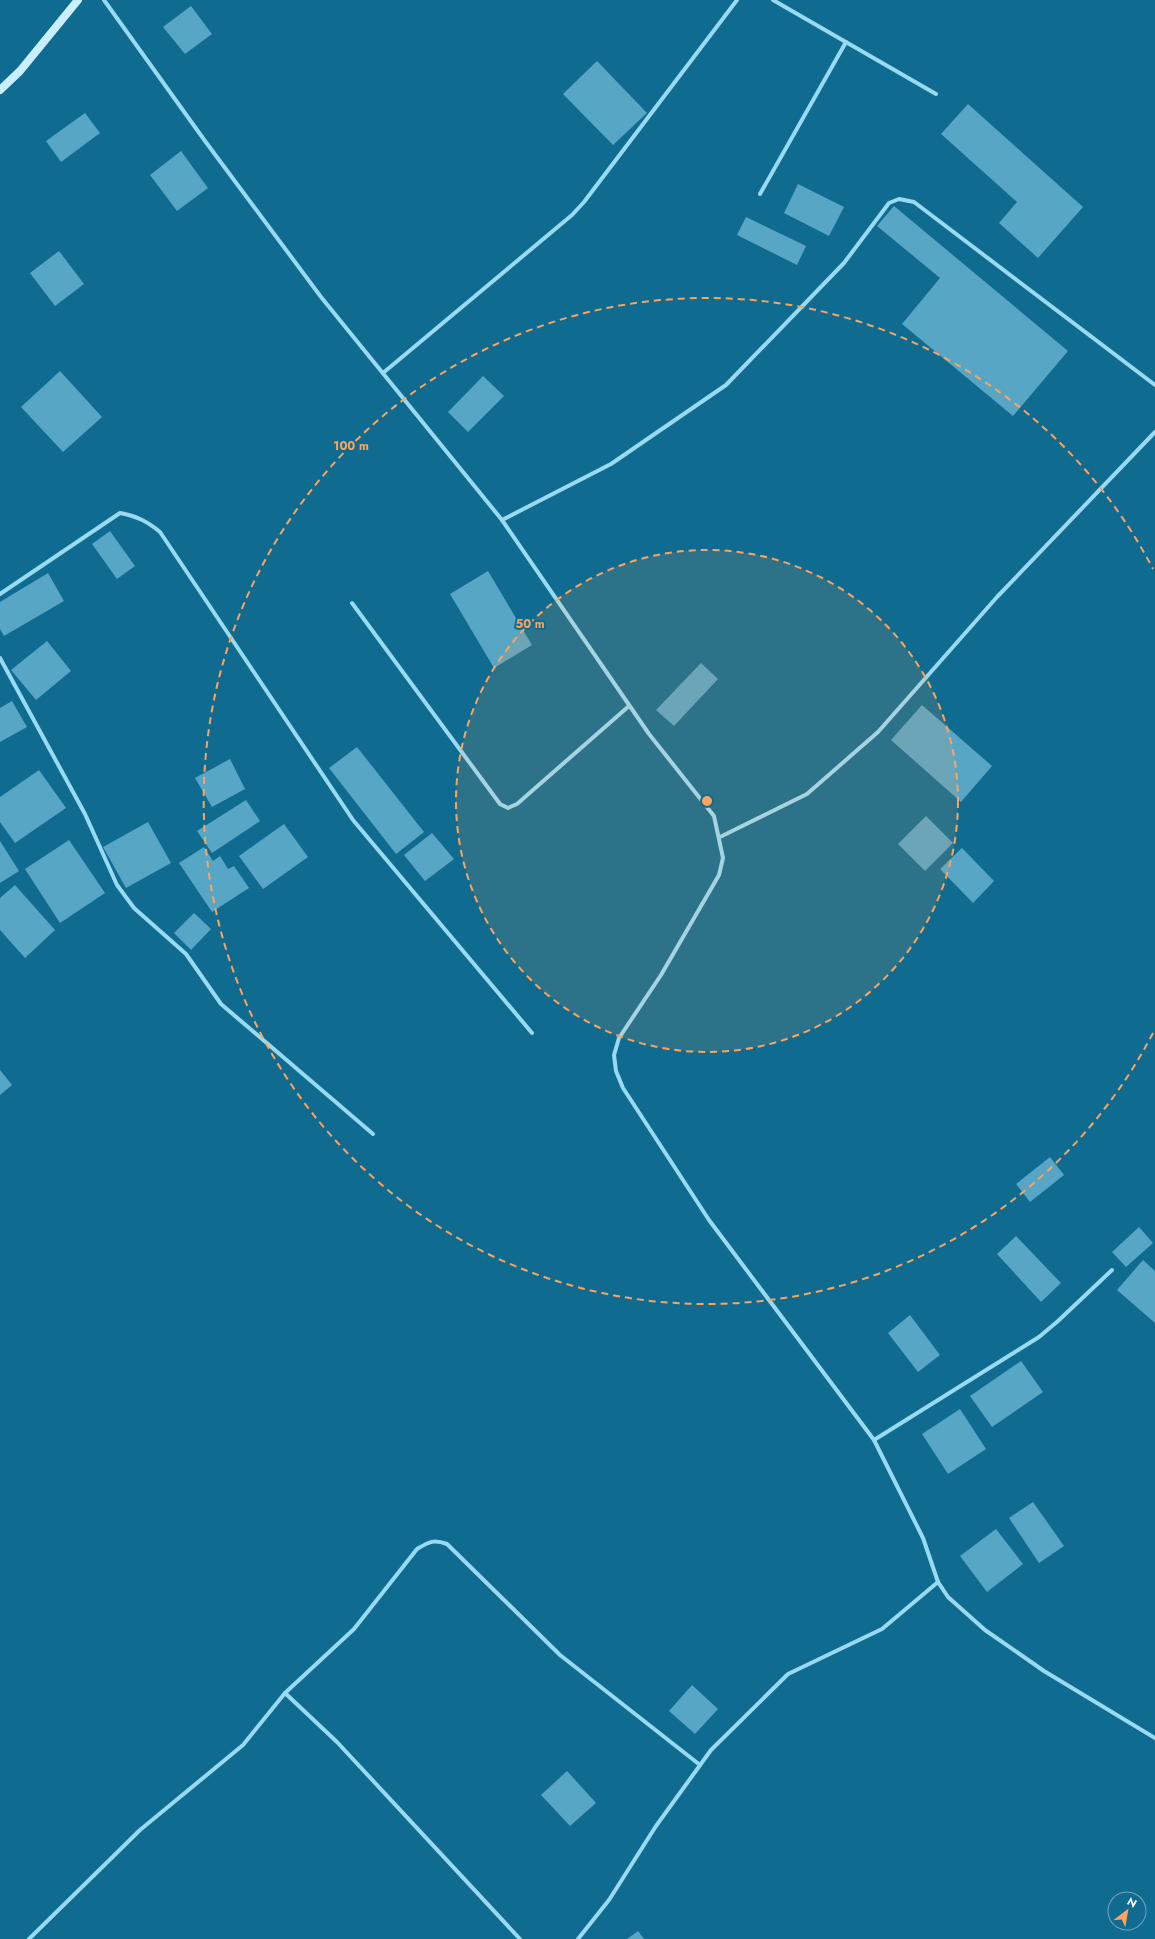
<svg xmlns="http://www.w3.org/2000/svg" width="1155" height="1939" font-family="Jost,sans-serif">
<rect width="100%" height="100%" fill="#0f6b90"/>
<!-- building -->
<g fill="#58a6c5">
<path d="M 191,6 L 212,34 L 185,54 L 163,27 Z"/>
<path d="M 597,61 L 647,113 L 613,145 L 563,94 Z"/>
<path d="M 968,104 L 1083,207 L 1038,258 L 999,223 L 1017,202 L 941,134 Z"/>
<path d="M 85,113 L 100,133 L 61,162 L 46,141 Z"/>
<path d="M 181,151 L 208,188 L 177,211 L 150,175 Z"/>
<path d="M 798,184 L 844,207 L 829,236 L 784,213 Z"/>
<path d="M 894,206 L 1068,351 L 1013,416 L 902,324 L 940,278 L 877,226 Z"/>
<path d="M 746,217 L 806,246 L 797,265 L 737,235 Z"/>
<path d="M 59,251 L 84,284 L 55,306 L 30,273 Z"/>
<path d="M 60,371 L 102,417 L 63,452 L 21,407 Z"/>
<path d="M 483,376 L 504,396 L 468,432 L 448,412 Z"/>
<path d="M 110,531 L 135,566 L 117,579 L 92,544 Z"/>
<path d="M 488,571 L 532,645 L 494,668 L 450,594 Z"/>
<path d="M 48,573 L 64,601 L 4,636 L 0,629 L 0,602 Z"/>
<path d="M 47,641 L 71,671 L 36,700 L 11,670 Z"/>
<path d="M 701,663 L 718,679 L 674,726 L 656,710 Z"/>
<path d="M 12,701 L 27,727 L 0,742 L 0,708 Z"/>
<path d="M 922,705 L 992,766 L 961,802 L 891,740 Z"/>
<path d="M 357,747 L 424,832 L 396,854 L 329,768 Z"/>
<path d="M 230,759 L 245,789 L 212,807 L 195,778 Z"/>
<path d="M 39,770 L 66,808 L 15,843 L 0,822 L 0,797 Z"/>
<path d="M 246,800 L 260,821 L 212,853 L 197,831 Z"/>
<path d="M 926,816 L 953,843 L 925,871 L 898,844 Z"/>
<path d="M 148,822 L 171,863 L 126,888 L 103,847 Z"/>
<path d="M 284,824 L 308,857 L 263,889 L 239,856 Z"/>
<path d="M 432,833 L 454,859 L 425,881 L 404,855 Z"/>
<path d="M 69,840 L 105,893 L 60,923 L 25,869 Z"/>
<path d="M 0,841 L 19,871 L 0,883 Z"/>
<path d="M 204,847 L 213,861 L 220,856 L 228,869 L 234,866 L 249,888 L 212,912 L 179,863 Z"/>
<path d="M 962,848 L 994,881 L 973,903 L 940,869 Z"/>
<path d="M 15,885 L 55,930 L 25,958 L 0,930 L 0,898 Z"/>
<path d="M 194,913 L 211,929 L 191,950 L 174,933 Z"/>
<path d="M 0,1070 L 12,1085 L 0,1095 Z"/>
<path d="M 1050,1157 L 1064,1175 L 1030,1202 L 1016,1184 Z"/>
<path d="M 1139,1227 L 1153,1243 L 1126,1267 L 1112,1252 Z"/>
<path d="M 1016,1236 L 1061,1283 L 1041,1302 L 997,1254 Z"/>
<path d="M 1143,1260 L 1155,1271 L 1155,1323 L 1117,1290 Z"/>
<path d="M 910,1315 L 940,1355 L 918,1372 L 888,1333 Z"/>
<path d="M 1021,1361 L 1043,1392 L 992,1427 L 970,1396 Z"/>
<path d="M 960,1409 L 986,1449 L 948,1474 L 922,1434 Z"/>
<path d="M 1033,1502 L 1064,1546 L 1039,1563 L 1009,1518 Z"/>
<path d="M 996,1529 L 1023,1564 L 987,1592 L 960,1556 Z"/>
<path d="M 692,1685 L 718,1709 L 695,1734 L 669,1711 Z"/>
<path d="M 567,1771 L 596,1803 L 570,1826 L 541,1795 Z"/>
<path d="M 638,1931 L 644,1939 L 627,1939 Z"/>
</g>
<g fill="none" stroke-linecap="round" stroke-linejoin="round">
<!-- street -->
<g stroke="#99daf3" stroke-width="4">
<path d="M 104,0 L 205,141 L 321,297 L 502,520 L 649,734 L 714,816 L 723,858 L 719,875 L 661,975 L 619,1038 L 614,1055 L 616,1071 L 623,1088 L 709,1220 L 874,1440 L 923,1538 L 938,1582 L 948,1597 L 985,1630 L 1044,1671 L 1155,1738"/>
<path d="M 773,0 L 936,94"/>
<path d="M 760,194 L 846,42"/>
<path d="M 383,373 L 572,215 L 584,202 L 737,0"/>
<path d="M 502,520 L 611,464 L 726,385 L 844,263 L 889,203 L 899,199 L 914,202 L 1155,385"/>
<path d="M 0,594 L 120,513 C 136,516 147,521 160,532 L 353,820 L 532,1033"/>
<path d="M 352,603 L 500,804 L 508,808 L 517,804 L 629,706"/>
<path d="M 0,658 L 85,814 L 117,885 L 134,908 L 186,954 L 221,1004 L 373,1134"/>
<path d="M 720,837 L 807,794 L 878,732 L 997,597 L 1155,432"/>
<path d="M 874,1440 L 1039,1337 L 1058,1321 L 1112,1270"/>
<path d="M 285,1693 L 337,1742 L 520,1939"/>
<path d="M 29,1939 L 140,1830 L 243,1745 L 285,1693 L 354,1629 L 417,1549 C 429,1542 433,1539 447,1544 L 560,1655 L 700,1765"/>
<path d="M 578,1939 L 609,1900 L 656,1826 L 711,1750 L 788,1674 L 882,1629 L 938,1582"/>
</g>
<!-- secondary -->
<path stroke="#c9eefd" stroke-width="8" d="M 0,90 L 20,71 L 78,0"/>
</g>
<!-- distance rings -->
<circle cx="707" cy="801" r="251" fill="#ffa35c" fill-opacity=".12"/>
<g fill="none" stroke="#ffa35c" stroke-width="2" stroke-dasharray="7 5">
<circle cx="707" cy="801" r="251"/>
<path d="M1153 1033A503 503 0 1 1 1153 569"/>
</g>
<circle cx="707" cy="801" r="6" fill="#ffa35c" stroke="#0f6b90" stroke-width="2"/>
<g font-size="12" text-anchor="middle" font-weight="bold" fill="#ffa35c" stroke="#0f6b90" stroke-width="4" stroke-linejoin="round" paint-order="stroke">
<text x="351" y="450">100 m</text>
<text x="530" y="628">50 m</text>
</g>
<!-- north arrow -->
<g transform="translate(1127 1911) rotate(31)"><circle r="19" fill="#0f6b90" stroke="#6fa6bc"/>
<path d="M0-3L7 15L0 10L-7 15Z" fill="#ffa35c"/>
<text y="-6" font-size="11" font-weight="bold" text-anchor="middle" fill="#ffffff">N</text>
</g>
</svg>
